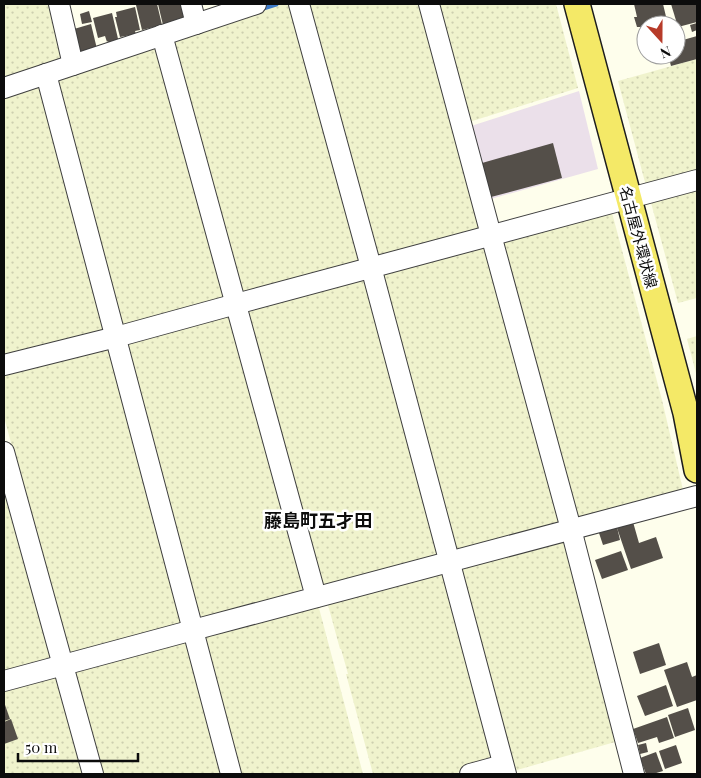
<svg xmlns="http://www.w3.org/2000/svg" width="701" height="778" font-family="'Playfair Display','Noto Sans JP',serif">
<defs>
<pattern id="farmland-dots" width="8" height="8" patternUnits="userSpaceOnUse" patternTransform="scale(1.25)"><rect width="8" height="8" fill="#f0f3cd"/><path d="M2 2h.1M6 6h.1" fill="none" stroke="#cdcfaf" stroke-width="1.8" stroke-linecap="round"/></pattern>
</defs>
<rect width="100%" height="100%" fill="#fefeec"/>
<!-- industrial -->
<path fill="#ebe0ea" d="M 579,91 L 598,169 L 487,200 L 468,127 Z"/>
<!-- farmland -->
<g fill="url(#farmland-dots)">
<path d="M 4,4 L 54,4 L 66,54 L 62,64 L 4,78 Z"/>
<path d="M 272,4 L 295,4 L 363,260 L 242,297 L 169,39 Z"/>
<path d="M 304,4 L 424,4 L 486,228 L 382,260 L 373,256 Z"/>
<path d="M 433,4 L 556,4 L 578,88 L 466,123 Z"/>
<path d="M 158,42 L 229,293 L 224,302 L 122,329 L 53,78 Z"/>
<path d="M 697,59 L 697,172 L 646,186 L 618,81 Z"/>
<path d="M 39,81 L 107,330 L 4,360 L 4,93 Z"/>
<path d="M 697,186 L 697,298 L 678,303 L 650,199 Z"/>
<path d="M 611,209 L 662,400 L 683,490 L 575,522 L 497,239 Z"/>
<path d="M 483,242 L 561,523 L 458,554 L 451,548 L 379,277 L 385,268 Z"/>
<path d="M 360,278 L 366,282 L 439,550 L 435,555 L 320,586 L 246,308 Z"/>
<path d="M 227,313 L 232,316 L 304,585 L 300,591 L 203,617 L 197,614 L 125,346 L 129,340 Z"/>
<path d="M 697,336 L 697,377 L 687,339 Z"/>
<path d="M 105,346 L 112,350 L 183,618 L 180,623 L 68,653 L 4,417 L 4,373 Z"/>
<path d="M 4,473 L 57,656 L 4,674 Z"/>
<path d="M 565,538 L 622,740 L 510,772 L 459,567 Z"/>
<path d="M 444,571 L 497,756 L 492,764 L 453,774 L 373,774 L 346,674 L 348,674 L 341,649 L 340,649 L 328,605 L 329,601 Z"/>
<path d="M 316,605 L 319,608 L 363,774 L 237,774 L 202,641 L 205,636 Z"/>
<path d="M 189,639 L 227,774 L 100,774 L 74,676 L 76,671 Z"/>
<path d="M 57,673 L 89,774 L 4,774 L 4,688 Z"/>
</g>
<g fill="none" stroke-linecap="round" stroke-linejoin="round">
<!-- stream -->
<path stroke="#3c79c8" stroke-width="5" d="M 260,9 L 276,4"/>
</g>
<!-- building -->
<g fill="#544f49">
<path d="M 137,4 L 157,4 L 162,25 L 142,30 L 136,5 L 138,5 Z"/>
<path d="M 158,4 L 181,4 L 185,20 L 163,25 Z"/>
<path d="M 634,4 L 663,4 L 668,25 L 646,25 L 646,35 L 642,36 L 640,27 L 637,27 L 634,17 L 637,17 Z"/>
<path d="M 671,4 L 697,4 L 697,22 L 678,27 Z"/>
<path d="M 135,7 L 140,30 L 135,31 L 136,34 L 120,37 L 115,17 L 117,17 L 116,12 Z"/>
<path d="M 89,11 L 92,22 L 82,24 L 80,14 Z"/>
<path d="M 112,13 L 119,43 L 109,45 L 108,41 L 107,42 L 105,36 L 98,38 L 93,18 Z"/>
<path d="M 697,23 L 697,30 L 692,32 L 690,25 Z"/>
<path d="M 91,24 L 97,49 L 80,53 L 74,29 Z"/>
<path d="M 697,36 L 697,59 L 671,66 L 668,55 L 676,55 L 676,42 Z"/>
<path d="M 553,143 L 562,178 L 491,197 L 482,163 Z"/>
<path d="M 633,522 L 639,543 L 656,537 L 663,558 L 631,569 L 617,528 Z"/>
<path d="M 617,527 L 620,540 L 603,545 L 599,533 Z"/>
<path d="M 621,551 L 628,570 L 602,579 L 595,560 Z"/>
<path d="M 659,643 L 666,665 L 640,674 L 633,652 Z"/>
<path d="M 687,662 L 692,677 L 697,675 L 697,700 L 677,707 L 664,670 Z"/>
<path d="M 666,685 L 673,706 L 645,716 L 637,696 Z"/>
<path d="M 4,702 L 10,719 L 4,721 Z"/>
<path d="M 688,708 L 695,730 L 675,737 L 668,715 Z"/>
<path d="M 667,717 L 674,738 L 659,743 L 657,737 L 638,743 L 633,729 Z"/>
<path d="M 11,719 L 18,739 L 4,744 L 4,722 Z"/>
<path d="M 646,743 L 648,752 L 640,754 L 638,745 Z"/>
<path d="M 676,745 L 682,763 L 665,769 L 659,751 Z"/>
<path d="M 656,752 L 663,771 L 653,774 L 646,774 L 640,758 Z"/>
</g>
<g fill="none" stroke-linecap="round" stroke-linejoin="round">
<defs>
<g id="minor">
<path d="M 59,4 L 73,65"/>
<path d="M 191,4 L 196,24"/>
<path d="M 299,4 L 371,267 L 506,774"/>
<path d="M 429,4 L 491,235 L 571,529 L 634,774"/>
<path d="M 162,35 L 316,597"/>
<path d="M 46,74 L 231,774"/>
<path d="M 4,88 L 256,4"/>
<path d="M 4,365 L 116,337 L 236,304 L 697,180"/>
<path d="M 4,452 L 93,774"/>
<path d="M 4,681 L 193,630 L 697,496"/>
<path d="M 470,774 L 503,765"/>
</g>
<path id="major" d="M 577,4 L 686,413 L 697,470"/>
</defs>
<!-- minor casing -->
<use href="#minor" stroke="#3f3f3f" stroke-width="22"/>
<!-- major casing -->
<use href="#major" stroke="#1d1d1d" stroke-width="28"/>
<!-- minor -->
<use href="#minor" stroke="#fff" stroke-width="20"/>
<!-- major -->
<use href="#major" stroke="#f4e967" stroke-width="25"/>
</g>
<g text-anchor="middle" dominant-baseline="central" stroke-width="5" stroke-linejoin="round" paint-order="stroke">
<!-- street labels -->
<g font-size="15" fill="#0c0c0c" stroke="#fff">
<text transform="translate(639 237) rotate(75)">名古屋外環状線</text>
</g>
<!-- quarter labels -->
<g font-size="18" font-weight="bold" fill="#0c0c0c" stroke="#fff">
<text x="318" y="520">藤島町五才田</text>
</g>
</g>
<!-- border -->
<rect width="701" height="778" fill="none" stroke="#0c0c0c" stroke-width="10"/>
<!-- north arrow -->
<g transform="translate(661 40) rotate(159)"><circle r="24" fill="#ffffff" stroke="#9e9e9e"/>
<path d="M0-4L9 19L0 12L-9 19Z" fill="#b73b29"/>
<text y="-8" font-size="14" font-weight="bold" text-anchor="middle" fill="#0c0c0c">N</text>
</g>
<!-- scale -->
<path d="M18 753v8h120v-8" fill="none" stroke="#0c0c0c" stroke-width="2.5"/>
<text x="25" y="753" font-size="15" fill="#0c0c0c" stroke="#ffffff" stroke-width="4" paint-order="stroke">50 m</text>
</svg>
